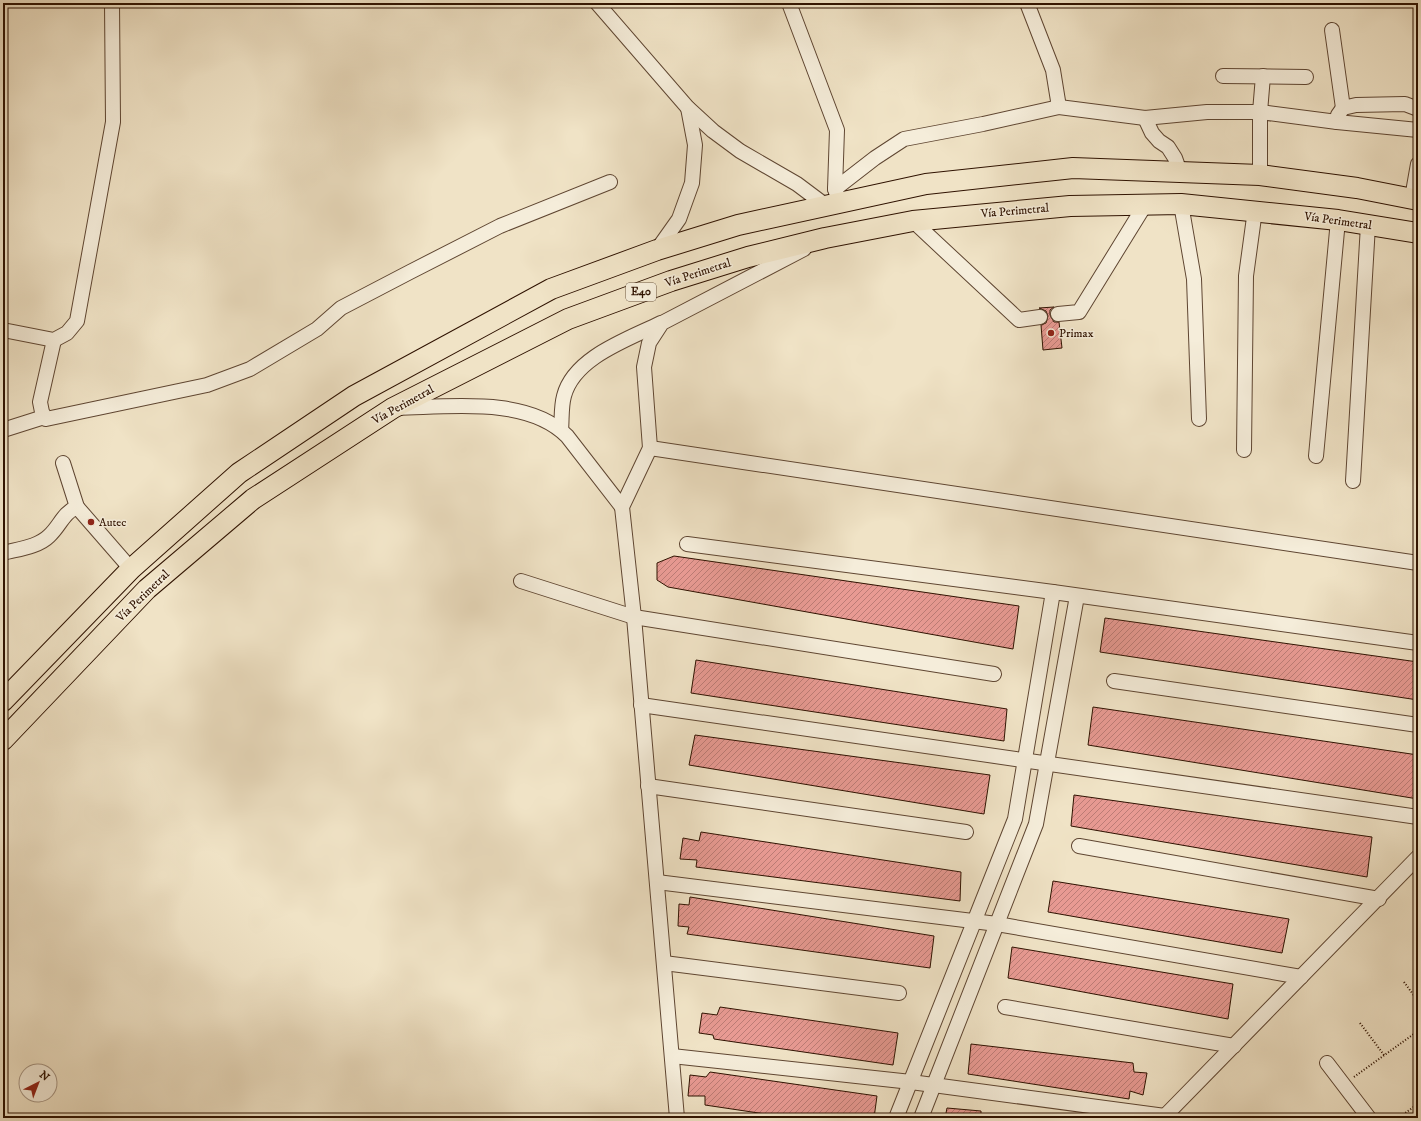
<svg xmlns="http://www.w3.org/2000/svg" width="1421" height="1121" font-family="'IM FELL DW Pica',serif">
<defs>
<pattern id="building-hatch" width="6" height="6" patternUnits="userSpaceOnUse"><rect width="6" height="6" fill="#e89a93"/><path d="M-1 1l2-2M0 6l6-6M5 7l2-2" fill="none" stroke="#bc7c76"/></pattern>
</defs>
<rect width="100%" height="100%" fill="#f0e3c6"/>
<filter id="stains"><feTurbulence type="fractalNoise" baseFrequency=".005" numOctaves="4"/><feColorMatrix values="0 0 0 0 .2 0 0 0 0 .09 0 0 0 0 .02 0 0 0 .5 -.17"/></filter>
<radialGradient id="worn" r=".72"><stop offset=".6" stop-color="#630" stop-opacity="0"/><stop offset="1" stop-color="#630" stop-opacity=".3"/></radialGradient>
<!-- building -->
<g fill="url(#building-hatch)" stroke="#2f1200">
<path d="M 1054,307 L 1050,310 L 1050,315 L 1054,322 L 1059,322 L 1062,348 L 1043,350 L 1041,325 L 1046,323 L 1048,316 L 1046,311 L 1039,308 Z"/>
<path d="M 674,556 L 1019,606 L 1013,649 L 668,587 L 657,580 L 657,563 Z"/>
<path d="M 1105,618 L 1418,662 L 1418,700 L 1100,652 Z"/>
<path d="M 696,660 L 1007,709 L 1004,741 L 691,693 Z"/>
<path d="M 1093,707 L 1418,755 L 1418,799 L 1088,745 Z"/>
<path d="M 695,735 L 990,775 L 984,814 L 689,765 Z"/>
<path d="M 1074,795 L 1372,837 L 1367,877 L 1071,826 Z"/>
<path d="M 701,832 L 961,872 L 960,901 L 696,867 L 697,860 L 680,859 L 683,838 L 699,841 Z"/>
<path d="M 1053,881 L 1289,919 L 1282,953 L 1048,912 Z"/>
<path d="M 690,897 L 934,936 L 930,968 L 687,934 L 689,927 L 678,926 L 679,904 L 689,905 Z"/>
<path d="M 1012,947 L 1233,984 L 1228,1019 L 1008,978 Z"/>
<path d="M 720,1007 L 898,1033 L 893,1065 L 714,1039 L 713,1035 L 699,1033 L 702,1013 L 717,1015 Z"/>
<path d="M 971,1044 L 1133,1063 L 1134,1072 L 1147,1073 L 1143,1095 L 1130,1091 L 1129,1099 L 968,1074 Z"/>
<path d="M 710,1072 L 877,1096 L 874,1118 L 792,1118 L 705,1105 L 705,1096 L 688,1096 L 690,1075 L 706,1077 Z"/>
<path d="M 947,1108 L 981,1111 L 981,1118 L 945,1118 Z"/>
</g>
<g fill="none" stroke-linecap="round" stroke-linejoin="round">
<defs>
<g id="minor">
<path d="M 597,3 L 688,108 L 713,131 L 740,151 L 797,184 L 825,205"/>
<path d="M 789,3 L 837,130 L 835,189 L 837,195"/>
<path d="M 1332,30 L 1343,108"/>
<path d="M 1223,76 L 1306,77"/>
<path d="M 1059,107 L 1145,118 L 1207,112 L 1260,112 L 1337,122 L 1338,115 L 1343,108 L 1356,105 L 1405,104 L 1418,109"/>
<path d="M 1145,118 L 1152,133 L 1159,141 L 1168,147 L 1175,158 L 1180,172"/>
<path d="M 1337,122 L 1418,130"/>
<path d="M 1260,175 L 1260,112 L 1263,76"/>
<path d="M 835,189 L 875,158 L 904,139 L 983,124 L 1059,107 L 1053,70 L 1027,3"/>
<path d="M 1412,198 L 1418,164"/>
<path d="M 1181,204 L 1194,279 L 1199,419"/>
<path d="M 913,221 L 1019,320 L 1040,317"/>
<path d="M 657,250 L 679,219 L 692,183 L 695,145 L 688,108"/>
<path d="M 1058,314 L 1079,312 L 1145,205"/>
<path d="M 3,330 L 54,340 L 67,333 L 77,321 L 113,122 L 112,3"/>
<path d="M 54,340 L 40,402 L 42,412 L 46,419 L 207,385 L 250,369 L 317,329 L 341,308 L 410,272 L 500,226 L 610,182"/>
<path d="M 398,408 C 449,407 527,396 567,436 L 622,507"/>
<path d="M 3,430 L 44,417"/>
<path d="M 561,430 C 562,419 561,407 564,396 C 574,357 629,339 661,323"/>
<path d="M 650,448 L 1418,563"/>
<path d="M 1244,450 L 1246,276 L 1255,210"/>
<path d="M 1316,456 L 1338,220"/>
<path d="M 63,463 L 77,507"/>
<path d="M 1353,481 L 1368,225"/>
<path d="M 687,544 L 1053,592 L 1418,643"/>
<path d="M 3,553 C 18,549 38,547 49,536 C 60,526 63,513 77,507 L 131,569"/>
<path d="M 521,581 L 634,617 L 994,674"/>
<path d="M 1114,681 L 1418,725"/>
<path d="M 641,705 L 1418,817"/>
<path d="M 648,786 L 966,832"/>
<path d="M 1079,846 L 1379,899"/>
<path d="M 657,882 L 997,924 L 1301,977"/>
<path d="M 664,963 L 899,993"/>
<path d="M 1005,1007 L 1234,1046"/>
<path d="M 672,1056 L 911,1082 L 1165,1116"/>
<path d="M 1327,1063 L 1369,1118"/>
<path d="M 677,1118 L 634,617 L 622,507 L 650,448 L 644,367 L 649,343 L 662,323 L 804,249"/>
<path d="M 896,1118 L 1015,819 L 1053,592"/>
<path d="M 921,1118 L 1036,824 L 1077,596"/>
<path d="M 1163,1118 L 1418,857"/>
</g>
<g id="highway">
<path d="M 3,701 L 131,569 L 239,473 L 354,396 L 551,289 L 657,250 L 738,225 L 926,184 L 1073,168 L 1260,175 L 1357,188 L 1418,200"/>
<path d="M 3,740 L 147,589 L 253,499 L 393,408 L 568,319 L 671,281 L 748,257 L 825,238 L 913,221 L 1070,206 L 1181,204 L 1338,220 L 1418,233"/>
</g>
</defs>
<!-- minor casing -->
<use href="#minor" stroke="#5f4632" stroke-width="16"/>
<!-- highway casing -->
<use href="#highway" stroke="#2f1200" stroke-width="22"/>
<!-- path -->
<g stroke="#2f1200" stroke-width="2" stroke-dasharray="1 2" stroke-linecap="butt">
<path d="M 1404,982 L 1418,1001"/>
<path d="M 1360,1023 L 1384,1055"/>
<path d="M 1354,1077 L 1418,1031"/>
<path d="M 1398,1118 L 1418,1104"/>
</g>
<!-- minor -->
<use href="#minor" stroke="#f5edda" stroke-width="14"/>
<!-- highway -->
<use href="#highway" stroke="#f0e3c6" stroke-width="20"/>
</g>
<!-- markers -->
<g fill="#8f2418" stroke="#f5edda" stroke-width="1.5">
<circle cx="1051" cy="333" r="4"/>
<circle cx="91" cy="522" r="4"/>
</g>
<g text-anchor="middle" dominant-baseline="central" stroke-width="3" stroke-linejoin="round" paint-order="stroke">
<!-- shield labels -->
<rect fill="#f5edda" stroke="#6a5441" stroke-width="1" x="626" y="283" width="30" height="18" rx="3"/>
<g font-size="11" font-weight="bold" fill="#2f1200">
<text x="641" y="292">E40</text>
</g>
<!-- street labels -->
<g font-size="12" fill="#2f1200" stroke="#f5edda">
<text transform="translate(1015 211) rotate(-5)">Vía Perimetral</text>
<text transform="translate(1338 221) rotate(8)">Vía Perimetral</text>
<text transform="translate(698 273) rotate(-18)">Vía Perimetral</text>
<text transform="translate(403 405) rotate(-29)">Vía Perimetral</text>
<text transform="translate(143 596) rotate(-44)">Vía Perimetral</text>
</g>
<!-- poi labels -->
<g font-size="12" fill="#2f1200" stroke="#f5edda" text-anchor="start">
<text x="1059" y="333">Primax</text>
<text x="99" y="522">Autec</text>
</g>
</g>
<!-- margin -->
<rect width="1421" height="1121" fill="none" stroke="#f0e3c6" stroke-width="16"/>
<rect x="4" y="4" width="1413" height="1113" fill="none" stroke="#2f1200" stroke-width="2"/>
<rect x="8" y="8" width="1405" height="1105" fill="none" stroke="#2f1200"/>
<!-- north arrow -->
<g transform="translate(38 1083) rotate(42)"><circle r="19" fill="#f5edda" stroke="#a69583"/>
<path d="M0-3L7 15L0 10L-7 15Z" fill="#8f2418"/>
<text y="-6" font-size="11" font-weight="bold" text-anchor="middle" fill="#2f1200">N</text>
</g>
<rect width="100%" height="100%" filter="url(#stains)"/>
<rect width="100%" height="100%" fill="url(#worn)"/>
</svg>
